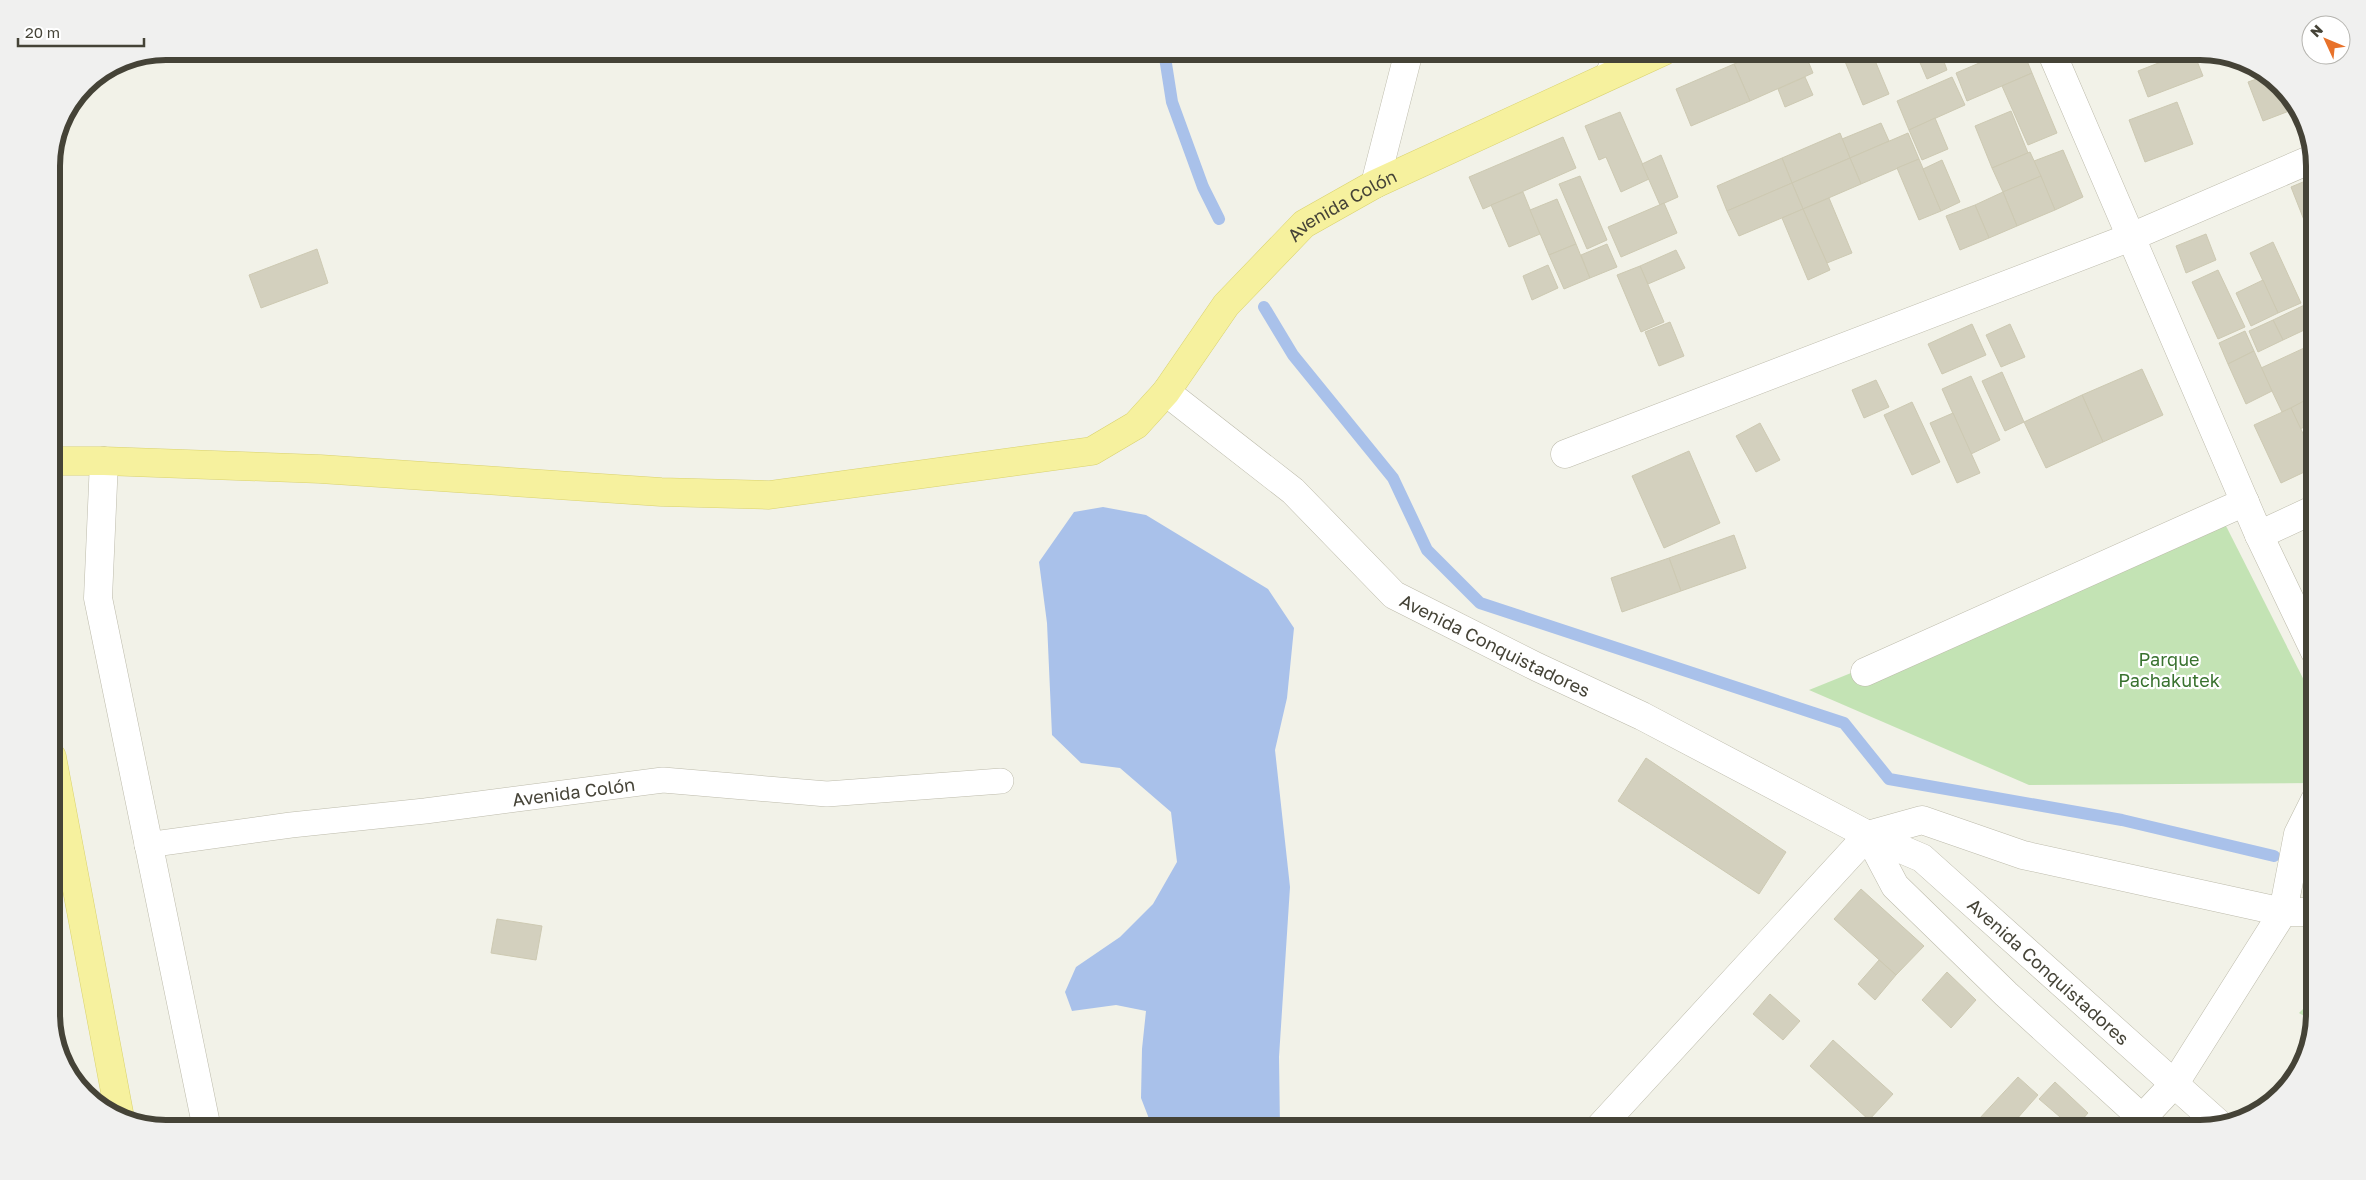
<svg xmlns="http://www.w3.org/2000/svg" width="2366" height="1180" font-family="'Golos Text',sans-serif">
<rect width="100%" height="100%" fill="#f2f2e8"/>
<!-- green -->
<g fill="#c3e3b4">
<path d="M 2224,522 L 2315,702 L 2315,783 L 2029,785 L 1809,690 Z"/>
<path d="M 2315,997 L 2313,1021 L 2299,1013 Z"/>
</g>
<!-- water -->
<path fill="#a9c1ea" d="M 1103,507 L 1146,515 L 1268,589 L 1294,628 L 1287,698 L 1275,750 L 1290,887 L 1279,1057 L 1280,1129 L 1153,1129 L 1141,1098 L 1142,1049 L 1146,1011 L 1116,1005 L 1072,1011 L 1065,992 L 1076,967 L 1120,937 L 1153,904 L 1177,862 L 1171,812 L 1120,768 L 1081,763 L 1052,735 L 1047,623 L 1039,562 L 1074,512 Z"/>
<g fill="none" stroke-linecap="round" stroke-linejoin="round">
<!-- stream -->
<g stroke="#a9c1ea" stroke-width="12">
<path d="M 1164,51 L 1172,102 L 1203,187 L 1219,219"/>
<path d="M 1264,307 L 1293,355 L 1393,478 L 1427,550 L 1480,603 L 1844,723 L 1889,779 L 2122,820 L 2274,856"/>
<path d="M 2303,866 L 2315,866"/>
</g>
</g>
<!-- building -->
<g fill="#d3d0be" stroke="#cdc9b2">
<path d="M 1764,51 L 1804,51 L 1813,73 L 1750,101 L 1734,64 Z"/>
<path d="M 1861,51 L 1871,51 L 1889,94 L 1863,105 L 1844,59 Z"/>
<path d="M 1915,51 L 1940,51 L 1947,70 L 1927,79 Z"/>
<path d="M 2007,51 L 2023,51 L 2032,73 L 1967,101 L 1956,73 Z"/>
<path d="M 2189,51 L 2193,51 L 2203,76 L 2148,97 L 2138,71 Z"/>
<path d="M 1734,64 L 1750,101 L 1691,126 L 1676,89 Z"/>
<path d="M 2032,73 L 2057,133 L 2028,145 L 2002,86 Z"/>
<path d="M 2265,76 L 2295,102 L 2297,108 L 2263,121 L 2248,82 Z"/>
<path d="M 1805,77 L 1813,95 L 1785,107 L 1778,89 Z"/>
<path d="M 1952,77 L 1965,105 L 1909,130 L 1897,101 Z"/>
<path d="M 2177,102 L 2193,144 L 2145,162 L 2129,120 Z"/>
<path d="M 2011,111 L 2028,153 L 1992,168 L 1975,126 Z"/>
<path d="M 1620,112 L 1649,179 L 1621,192 L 1606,157 L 1599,160 L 1585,126 Z"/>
<path d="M 1935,118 L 1948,149 L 1922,160 L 1909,130 Z"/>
<path d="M 1881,123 L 1889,141 L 1850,158 L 1842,139 Z"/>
<path d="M 1840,133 L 1850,158 L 1792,183 L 1782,158 Z"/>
<path d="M 1908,133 L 1919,159 L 1861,184 L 1850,158 Z"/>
<path d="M 1563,137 L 1576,168 L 1483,209 L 1469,177 Z"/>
<path d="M 2063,150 L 2083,197 L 2055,210 L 2034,161 Z"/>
<path d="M 2030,152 L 2041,176 L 2003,192 L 1992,168 Z"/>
<path d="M 1661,155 L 1678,197 L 1660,205 L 1642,164 Z"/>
<path d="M 1782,158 L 1792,183 L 1727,211 L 1717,186 Z"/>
<path d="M 1850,158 L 1861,184 L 1803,209 L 1792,183 Z"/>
<path d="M 1919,159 L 1941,211 L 1919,220 L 1897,168 Z"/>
<path d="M 1942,160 L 1960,202 L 1941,211 L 1923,169 Z"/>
<path d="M 1580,176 L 1607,240 L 1587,249 L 1559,184 Z"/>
<path d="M 2041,176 L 2055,210 L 2017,226 L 2003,192 Z"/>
<path d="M 2315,177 L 2315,216 L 2304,220 L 2291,187 Z"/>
<path d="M 1792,183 L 1803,209 L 1739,236 L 1727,211 Z"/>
<path d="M 1523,192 L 1540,234 L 1509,247 L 1491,205 Z"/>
<path d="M 2003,192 L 2017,226 L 1989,238 L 1975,205 Z"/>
<path d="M 1829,198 L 1852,253 L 1827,263 L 1803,209 Z"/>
<path d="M 1557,199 L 1576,244 L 1549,255 L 1530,210 Z"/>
<path d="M 1664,203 L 1677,233 L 1621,257 L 1608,227 Z"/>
<path d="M 1975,205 L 1989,238 L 1960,250 L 1946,216 Z"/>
<path d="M 1803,209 L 1830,270 L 1808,280 L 1782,218 Z"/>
<path d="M 2206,234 L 2216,260 L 2186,273 L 2176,246 Z"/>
<path d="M 2273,242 L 2301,303 L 2278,313 L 2250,253 Z"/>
<path d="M 1576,244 L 1590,278 L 1564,289 L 1549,255 Z"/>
<path d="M 1607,244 L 1617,267 L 1590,278 L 1581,255 Z"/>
<path d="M 317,249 L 328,283 L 261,308 L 249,275 Z"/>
<path d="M 1676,250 L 1685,268 L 1648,284 L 1640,266 Z"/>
<path d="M 1548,265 L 1558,288 L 1532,300 L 1523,276 Z"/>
<path d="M 1640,266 L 1664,322 L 1641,332 L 1617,275 Z"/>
<path d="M 2218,270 L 2245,327 L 2218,339 L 2192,282 Z"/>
<path d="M 2263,280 L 2278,313 L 2251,326 L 2236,293 Z"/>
<path d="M 2315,300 L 2315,325 L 2283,340 L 2273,320 Z"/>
<path d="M 2273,320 L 2283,340 L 2258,352 L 2249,331 Z"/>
<path d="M 1670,322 L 1684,356 L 1659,366 L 1645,332 Z"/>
<path d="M 1972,324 L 1986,355 L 1942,374 L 1928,344 Z"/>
<path d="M 2010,324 L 2025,357 L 2001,367 L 1986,335 Z"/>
<path d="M 2245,331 L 2254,351 L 2228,364 L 2219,343 Z"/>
<path d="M 2315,343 L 2315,396 L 2282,412 L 2261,368 Z"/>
<path d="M 2254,351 L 2272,391 L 2246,404 L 2228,364 Z"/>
<path d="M 2142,369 L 2163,415 L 2103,442 L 2082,395 Z"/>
<path d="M 2002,372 L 2024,422 L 2005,431 L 1982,381 Z"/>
<path d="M 1971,376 L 2000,440 L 1971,454 L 1942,389 Z"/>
<path d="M 1876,380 L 1889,407 L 1864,418 L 1852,390 Z"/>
<path d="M 2082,395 L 2103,442 L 2046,468 L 2024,422 Z"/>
<path d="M 2313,396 L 2315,422 L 2300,429 L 2291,408 Z"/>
<path d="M 1912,402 L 1940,462 L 1912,475 L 1884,415 Z"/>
<path d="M 2291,408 L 2315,459 L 2315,467 L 2281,483 L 2254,425 Z"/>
<path d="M 1953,413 L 1980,473 L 1957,483 L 1930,423 Z"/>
<path d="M 1760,423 L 1780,460 L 1756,472 L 1736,436 Z"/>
<path d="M 1689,451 L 1720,523 L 1664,548 L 1632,476 Z"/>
<path d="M 1734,535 L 1746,568 L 1681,591 L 1669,558 Z"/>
<path d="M 1669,558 L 1681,591 L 1622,612 L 1611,578 Z"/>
<path d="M 1646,758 L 1786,852 L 1759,894 L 1618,801 Z"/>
<path d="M 1861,889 L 1924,946 L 1896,975 L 1834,919 Z"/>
<path d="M 497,919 L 542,926 L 536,960 L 491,953 Z"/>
<path d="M 1879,960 L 1896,975 L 1875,1000 L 1858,984 Z"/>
<path d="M 1947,972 L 1976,1000 L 1951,1028 L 1922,1000 Z"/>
<path d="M 1770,994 L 1800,1021 L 1783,1040 L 1753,1014 Z"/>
<path d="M 1833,1040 L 1893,1094 L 1869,1120 L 1810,1066 Z"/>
<path d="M 2018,1077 L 2038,1095 L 2008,1129 L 1989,1129 L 1979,1119 Z"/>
<path d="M 2055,1082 L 2088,1113 L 2074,1129 L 2039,1099 Z"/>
<path d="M 2052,1117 L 2065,1129 L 2041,1129 Z"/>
</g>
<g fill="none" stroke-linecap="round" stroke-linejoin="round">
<defs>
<g id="lane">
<path id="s1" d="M 147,845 L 291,825 L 425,811 L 663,780 L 827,794 L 1001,781"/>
</g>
<g id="street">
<path d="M 2051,51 L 2259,535 L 2315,652"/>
<path d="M 1609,75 L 1620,51"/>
<path d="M 1375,184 L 1409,51"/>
<path id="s2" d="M 1166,392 L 1293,491 L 1394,595 L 1537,667 L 1642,716 L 1868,835 L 1922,858 L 2218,1123"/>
<path d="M 1565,454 L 2131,237 L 2314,158"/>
<path d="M 104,461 L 98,598 L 207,1129"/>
<path d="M 2259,535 L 2315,509"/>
<path d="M 1865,672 L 2245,502"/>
<path d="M 1868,835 L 1895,886 L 2006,994 L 2154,1129"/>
<path d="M 1598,1129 L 1868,835 L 1922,820 L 2023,855 L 2283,912 L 2315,912"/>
<path d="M 2132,1129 L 2175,1083 L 2283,912 L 2298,834 L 2315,800"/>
</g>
<g id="primary">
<path id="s3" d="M 51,461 L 104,461 L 320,469 L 661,492 L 769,495 L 1092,451 L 1136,425 L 1166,392 L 1226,305 L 1304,224 L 1375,184 L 1664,51"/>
<path d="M 52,757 L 120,1118"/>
</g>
</defs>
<!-- lane casing -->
<use href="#lane" stroke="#bdbbab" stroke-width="26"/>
<!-- street casing -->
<use href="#street" stroke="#bdbbab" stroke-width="29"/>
<!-- primary casing -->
<use href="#primary" stroke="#d9d26f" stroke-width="29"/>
<!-- lane -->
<use href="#lane" stroke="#fff" stroke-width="25"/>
<!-- street -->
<use href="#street" stroke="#fff" stroke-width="28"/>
<!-- primary -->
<use href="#primary" stroke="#f6f19e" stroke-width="28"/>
</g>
<g text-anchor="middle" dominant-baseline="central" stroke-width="4.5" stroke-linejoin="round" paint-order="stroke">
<!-- street labels -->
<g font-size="18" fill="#454337" stroke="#fff">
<text stroke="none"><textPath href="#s3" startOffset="1401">Avenida Colón</textPath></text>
<text stroke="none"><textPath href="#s2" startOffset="419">Avenida Conquistadores</textPath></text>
<text stroke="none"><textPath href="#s1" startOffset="430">Avenida Colón</textPath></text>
<text stroke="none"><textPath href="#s2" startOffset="1066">Avenida Conquistadores</textPath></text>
</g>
<!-- park labels -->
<g font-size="18" fill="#39722f" stroke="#fff">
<text x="2169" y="659">Parque<tspan x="2169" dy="21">Pachakutek</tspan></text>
</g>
</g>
<!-- crop -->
<path d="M0 0H2366V1180H0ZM166 60H2200A106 106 0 0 1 2306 166V1014A106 106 0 0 1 2200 1120H166A106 106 0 0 1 60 1014V166A106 106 0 0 1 166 60Z" fill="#f0f0ef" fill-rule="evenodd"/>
<path fill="none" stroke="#454337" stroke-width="6" d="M166 60H2200A106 106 0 0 1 2306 166V1014A106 106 0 0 1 2200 1120H166A106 106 0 0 1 60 1014V166A106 106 0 0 1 166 60Z"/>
<!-- north arrow -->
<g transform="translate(2326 40) rotate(314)"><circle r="24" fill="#ffffff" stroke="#b5b4af"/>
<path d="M0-4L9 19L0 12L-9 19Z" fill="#e8722a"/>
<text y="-8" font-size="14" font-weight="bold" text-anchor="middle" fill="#454337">N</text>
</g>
<!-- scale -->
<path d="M18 38v8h126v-8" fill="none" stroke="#454337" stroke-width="2.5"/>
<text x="25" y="38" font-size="15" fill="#454337" stroke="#ffffff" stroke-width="4" paint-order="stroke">20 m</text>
</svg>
